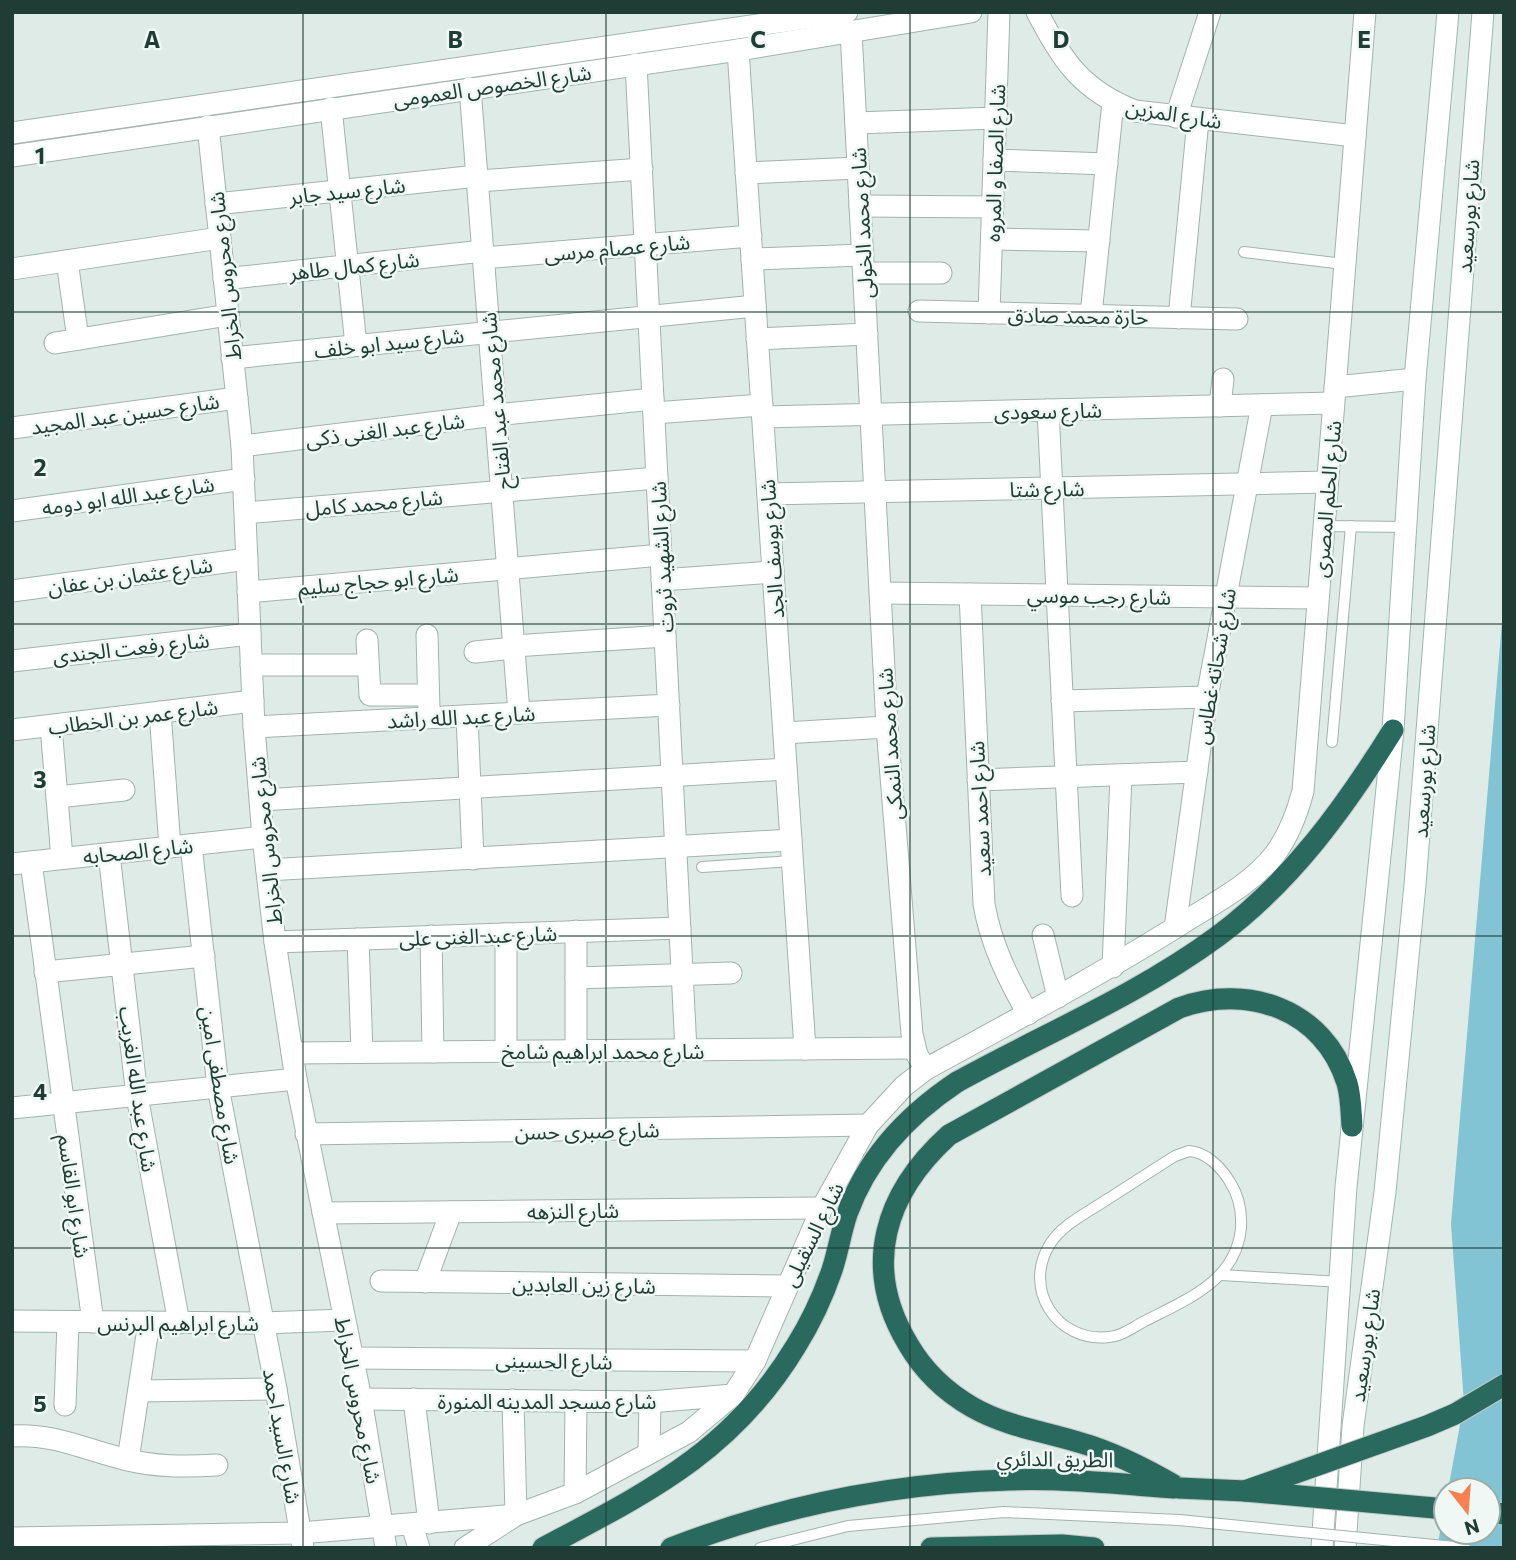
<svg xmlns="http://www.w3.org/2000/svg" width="1516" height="1560" font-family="Commissioner,'Noto Sans Arabic',sans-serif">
<rect width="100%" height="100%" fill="#dfebe6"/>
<!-- water -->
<path fill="#83c4d4" d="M 1504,598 L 1504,1548 L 1437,1548 L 1446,1500 L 1446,1532 L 1488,1532 L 1488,1490 L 1448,1490 L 1464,1403 L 1451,1224 Z"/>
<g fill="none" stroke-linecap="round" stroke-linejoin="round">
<defs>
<g id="service">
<path d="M 1244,252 L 1344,264"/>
<path d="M 1323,526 L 1406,527"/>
<path d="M 1332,742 L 1351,526"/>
<path d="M 702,867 L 792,861"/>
<path d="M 1189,1151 C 1206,1152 1221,1167 1230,1182 C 1239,1196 1242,1211 1241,1228 C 1236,1282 1185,1300 1143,1322 C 1132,1328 1122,1336 1109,1337 C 1057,1343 1022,1289 1050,1244 C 1062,1225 1085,1214 1103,1202 C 1127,1187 1151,1171 1175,1156 Z"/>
<path d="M 1221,1275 L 1341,1282"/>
<path d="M 760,1548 L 848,1526 L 1004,1512 L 1179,1520"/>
</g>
<g id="minor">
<path d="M 1037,12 C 1063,61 1081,90 1135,111 L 1355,136"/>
<path d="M 851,31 L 887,727 L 912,1034 L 917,1055 L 926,1069"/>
<path d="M 738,50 L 805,1049"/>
<path d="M 636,64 L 686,1050"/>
<path d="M 470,88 L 519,713"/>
<path d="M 331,108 L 356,345"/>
<path d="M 1176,117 L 1210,12"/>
<path d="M 856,123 L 996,118"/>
<path d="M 208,126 L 242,446 L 254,727 L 263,837 L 275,942 L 296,1079 L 361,1399 L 386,1548"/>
<path d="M 994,160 L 1107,164"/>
<path d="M 746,173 L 858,168"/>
<path d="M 478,181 L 642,169"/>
<path d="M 216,204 L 477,176"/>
<path d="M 860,206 L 993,207"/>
<path d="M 992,239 L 1099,241"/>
<path d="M 483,258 L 751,236"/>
<path d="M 752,259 L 863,255"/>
<path d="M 67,261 L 78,339"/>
<path d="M 12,269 L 220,238"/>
<path d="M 864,273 L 941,273"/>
<path d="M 224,279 L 483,251"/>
<path d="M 919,311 L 1237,319"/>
<path d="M 989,313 L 999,12"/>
<path d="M 1091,315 L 1113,102"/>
<path d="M 1179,318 L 1198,120"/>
<path d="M 757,339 L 867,334"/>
<path d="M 55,343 L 228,315"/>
<path d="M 232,358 L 755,306"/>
<path d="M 1335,387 L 1415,379"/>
<path d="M 1220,406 L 1223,379"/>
<path d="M 1048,410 L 1072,896"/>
<path d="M 654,413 L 762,405"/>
<path d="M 763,417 L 1333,403"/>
<path d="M 12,428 L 237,398"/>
<path d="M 242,446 L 496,415 L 653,399"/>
<path d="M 768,494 L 1327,482"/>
<path d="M 12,511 L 244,479"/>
<path d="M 246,513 L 657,478"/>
<path d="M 662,580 L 773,572"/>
<path d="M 12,591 L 247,559"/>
<path d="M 248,592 L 661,555"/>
<path d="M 880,593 L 1317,598"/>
<path d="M 970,594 L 984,904 C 991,945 1008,978 1028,1014"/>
<path d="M 427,635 L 429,709"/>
<path d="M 367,640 L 370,695 L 428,695"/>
<path d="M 514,646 L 665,636"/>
<path d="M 475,652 L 514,648"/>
<path d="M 12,661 L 250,634"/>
<path d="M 251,665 L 367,665"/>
<path d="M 1062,701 L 1207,697"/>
<path d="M 160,712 L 170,847"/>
<path d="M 467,716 L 473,859"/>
<path d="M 51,726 L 62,858"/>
<path d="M 254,727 L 669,705"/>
<path d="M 12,730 L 253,701"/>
<path d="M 784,733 L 887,727"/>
<path d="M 978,780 L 1197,772"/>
<path d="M 57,797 L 124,790"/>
<path d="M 261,800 L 786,769"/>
<path d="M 191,845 L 218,1087 L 276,1389 L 303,1548"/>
<path d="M 109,854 L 137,1096 L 179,1323"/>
<path d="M 31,862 L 93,1322"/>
<path d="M 12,864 L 263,837"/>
<path d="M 267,870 L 791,840"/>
<path d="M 1175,928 L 1207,697 L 1262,405"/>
<path d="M 506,934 L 506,1051"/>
<path d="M 1043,935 L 1058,997"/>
<path d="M 431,936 L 433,1052"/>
<path d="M 358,939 L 362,1052"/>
<path d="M 275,942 L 680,928"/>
<path d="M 1113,967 L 1121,775"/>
<path d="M 45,972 L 204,956"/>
<path d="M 576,978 L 731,973"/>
<path d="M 576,1051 L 576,931"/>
<path d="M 292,1053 L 914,1048"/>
<path d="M 12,1108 L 296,1079"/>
<path d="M 306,1134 L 868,1125"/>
<path d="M 323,1213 L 822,1208"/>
<path d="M 381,1281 L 787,1286"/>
<path d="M 425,1282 L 451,1212"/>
<path d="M 12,1321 L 263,1323 L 344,1320"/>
<path d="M 353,1358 L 755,1361"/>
<path d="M 139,1391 L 276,1389"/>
<path d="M 361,1399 L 650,1402 L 733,1395"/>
<path d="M 414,1399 L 429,1523"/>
<path d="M 65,1405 L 68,1322"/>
<path d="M 12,1436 C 53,1433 86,1450 124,1459 C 155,1467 185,1467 217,1465"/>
<path d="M 649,1452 L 650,1402"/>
<path d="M 128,1460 L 149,1322"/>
<path d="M 575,1493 L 576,1401"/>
<path d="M 412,1525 L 419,1548"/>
<path d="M 12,1538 L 300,1533 L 516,1515 L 513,1400"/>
</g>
<g id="tertiary">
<path d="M 12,133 L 847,12"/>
<path d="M 12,156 L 738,50 L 971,12"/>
<path d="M 465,1548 L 516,1515 L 575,1493 L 689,1432 L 733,1395 L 755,1361 L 822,1208 L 868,1125 L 904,1086 L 926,1069 C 1012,1022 1098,976 1181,924 C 1214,903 1251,885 1275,854 C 1289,835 1297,814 1303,791 L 1365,12"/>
</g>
<g id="secondary">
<path d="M 1322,1548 L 1346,1187 L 1393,730 L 1415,379 L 1448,12"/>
<path d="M 1345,1548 L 1353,1426 L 1385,1192 L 1415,885 L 1483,12"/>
</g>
<g id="motorway">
<path d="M 1179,1488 C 1147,1469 1114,1452 1078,1442 C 1042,1431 1005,1426 972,1407 C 946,1392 923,1370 908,1344 C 861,1266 885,1193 949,1135 L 1179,1008 C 1247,983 1324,1009 1347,1083 C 1351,1096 1351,1112 1352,1126"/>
<path d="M 1488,1512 L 1504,1514"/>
<path d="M 543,1548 C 648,1492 732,1452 796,1346 C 811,1322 823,1296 832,1270 C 838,1252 841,1232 847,1214 C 867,1158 909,1114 957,1082 C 1044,1034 1138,995 1218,936 C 1292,881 1345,807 1393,730"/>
<path d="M 671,1548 C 780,1506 893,1483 1009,1480 C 1064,1478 1119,1484 1174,1488"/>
<path d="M 931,1548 L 1062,1545 L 1094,1548"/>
</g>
</defs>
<!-- service casing -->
<use href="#service" stroke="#a2b3ad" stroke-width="12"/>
<!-- minor casing -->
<use href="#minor" stroke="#a2b3ad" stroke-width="23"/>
<!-- tertiary casing -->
<use href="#tertiary" stroke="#a2b3ad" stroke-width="23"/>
<!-- secondary casing -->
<use href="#secondary" stroke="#9db7af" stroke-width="23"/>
<!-- motorway casing -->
<use href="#motorway" stroke="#c0c8c6" stroke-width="23"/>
<!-- service -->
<use href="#service" stroke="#fff" stroke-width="10"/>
<!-- minor -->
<use href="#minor" stroke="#fff" stroke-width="21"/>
<!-- tertiary -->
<use href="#tertiary" stroke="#fff" stroke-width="21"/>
<!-- secondary -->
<use href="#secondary" stroke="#fff" stroke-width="21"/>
<!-- motorway -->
<use href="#motorway" stroke="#29695e" stroke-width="21"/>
<defs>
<path id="service-bridge" d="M 1179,1520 L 1465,1548"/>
<g id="motorway-bridge">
<path d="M 1179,1488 L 1245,1491 L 1446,1509"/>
<path d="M 1245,1491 L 1427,1426 L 1455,1414 L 1504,1385"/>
</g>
</defs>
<!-- service-bridge casing -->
<use href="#service-bridge" stroke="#a2b3ad" stroke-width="12" stroke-linecap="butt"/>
<!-- motorway-bridge casing -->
<use href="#motorway-bridge" stroke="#c0c8c6" stroke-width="23" stroke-linecap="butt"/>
<!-- service-bridge -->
<use href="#service-bridge" stroke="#fff" stroke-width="10"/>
<!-- motorway-bridge -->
<use href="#motorway-bridge" stroke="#29695e" stroke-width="21"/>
</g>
<!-- grid -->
<path fill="none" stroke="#1f3c35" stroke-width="2" stroke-opacity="0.55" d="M 303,12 L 303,1548M 606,12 L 606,1548M 910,12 L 910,1548M 1213,12 L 1213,1548M 12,312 L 1504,312M 12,624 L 1504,624M 12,936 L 1504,936M 12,1248 L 1504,1248"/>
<g text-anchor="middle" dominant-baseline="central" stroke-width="5" stroke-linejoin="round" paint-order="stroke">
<!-- street labels -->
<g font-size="21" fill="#1f3c35" stroke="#eff8f4">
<text transform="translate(492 85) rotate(-8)">شارع الخصوص العمومى</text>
<text transform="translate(1174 113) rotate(9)">شارع المزين</text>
<text transform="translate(994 163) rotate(-88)">شارع الصفا و المروه</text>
<text transform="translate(347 190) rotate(-6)">شارع سيد جابر</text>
<text transform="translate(1467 216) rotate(-86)">شارع بورسعيد</text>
<text transform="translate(861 223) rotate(-93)">شارع محمد الخولى</text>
<text transform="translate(617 247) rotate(-5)">شارع عصام مرسى</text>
<text transform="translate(354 265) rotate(-6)">شارع كمال طاهر</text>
<text transform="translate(224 276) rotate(-96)">شارع محروس الخراط</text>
<text transform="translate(1078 315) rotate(1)">حارة محمد صادق</text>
<text transform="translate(389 342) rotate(-6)">شارع سيد ابو خلف</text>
<text transform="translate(495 401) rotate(-95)">شارع محمد عبد الفتاح</text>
<text transform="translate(1048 410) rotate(-1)">شارع سعودى</text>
<text transform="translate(125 413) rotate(-8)">شارع حسين عبد المجيد</text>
<text transform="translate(385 429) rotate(-7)">شارع عبد الغنى ذكى</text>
<text transform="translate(1047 488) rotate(-1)">شارع شتا</text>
<text transform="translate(128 495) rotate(-8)">شارع عبد الله ابو دومه</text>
<text transform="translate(1326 499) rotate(-85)">شارع الحلم المصرى</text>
<text transform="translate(374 502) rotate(-5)">شارع محمد كامل</text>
<text transform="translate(771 549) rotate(-94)">شارع يوسف الجد</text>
<text transform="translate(661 557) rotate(-93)">شارع الشهيد ثروت</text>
<text transform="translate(130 575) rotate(-8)">شارع عثمان بن عفان</text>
<text transform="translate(378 580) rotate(-5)">شارع ابو حجاج سليم</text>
<text transform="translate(1099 595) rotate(1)">شارع رجب موسي</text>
<text transform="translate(131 647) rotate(-6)">شارع رفعت الجندى</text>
<text transform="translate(1214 666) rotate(-80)">شارع شحاته غطاس</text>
<text transform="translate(133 716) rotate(-7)">شارع عمر بن الخطاب</text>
<text transform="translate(461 716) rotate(-3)">شارع عبد الله راشد</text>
<text transform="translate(889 744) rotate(-94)">شارع محمد النمكى</text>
<text transform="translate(1423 781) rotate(-86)">شارع بورسعيد</text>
<text transform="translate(979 809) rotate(-93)">شارع احمد سعيد</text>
<text transform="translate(265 841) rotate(-96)">شارع محروس الخراط</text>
<text transform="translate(138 850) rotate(-6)">شارع الصحابه</text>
<text transform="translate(478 935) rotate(-2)">شارع عبد الغنى على</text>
<text x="603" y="1050">شارع محمد ابراهيم شامخ</text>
<text transform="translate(221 1085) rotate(81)">شارع مصطفى امين</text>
<text transform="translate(139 1089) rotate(82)">شارع عبد الله الغريب</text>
<text transform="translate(587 1130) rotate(-1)">شارع صبرى حسن</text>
<text transform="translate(75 1196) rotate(82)">شارع ابو القاسم</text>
<text transform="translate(573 1210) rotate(-1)">شارع النزهه</text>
<text transform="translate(812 1234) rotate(-64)">شارع السقيلى</text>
<text transform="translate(584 1284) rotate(1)">شارع زين العابدين</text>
<text x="178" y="1322">شارع ابراهيم البرنس</text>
<text transform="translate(1364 1345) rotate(-82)">شارع بورسعيد</text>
<text transform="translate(554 1360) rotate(1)">شارع الحسينى</text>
<text transform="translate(359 1400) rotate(79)">شارع محروس الخراط</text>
<text x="547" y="1400">شارع مسجد المدينه المنورة</text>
<text transform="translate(283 1436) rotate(80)">شارع السيد احمد</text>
<text transform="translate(1055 1458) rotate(1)">الطريق الدائري</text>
</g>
</g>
<g font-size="23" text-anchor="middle" font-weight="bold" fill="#1f3c35" stroke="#eff8f4" stroke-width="5" stroke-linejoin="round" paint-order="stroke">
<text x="152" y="48">A</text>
<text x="455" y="48">B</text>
<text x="758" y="48">C</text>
<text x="1061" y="48">D</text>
<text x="1364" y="48">E</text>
<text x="40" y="164">1</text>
<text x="40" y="476">2</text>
<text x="40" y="788">3</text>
<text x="40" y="1100">4</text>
<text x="40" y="1412">5</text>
</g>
<!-- border -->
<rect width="1516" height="1560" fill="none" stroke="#1f3c35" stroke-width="28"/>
<!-- north arrow -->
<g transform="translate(1467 1511) rotate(163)"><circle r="33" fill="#eff8f4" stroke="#9cada8" stroke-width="2"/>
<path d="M0-5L12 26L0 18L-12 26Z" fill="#f97f4f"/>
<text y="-10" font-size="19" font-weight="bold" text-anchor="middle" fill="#1f3c35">N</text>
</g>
</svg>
